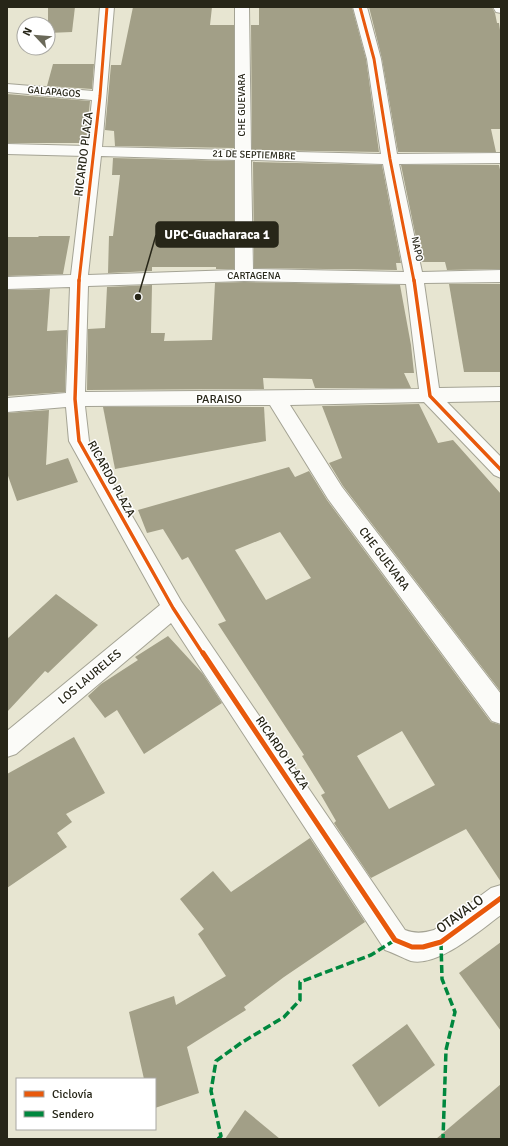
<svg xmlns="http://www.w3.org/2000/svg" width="508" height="1146" font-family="Signika,sans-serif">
<rect width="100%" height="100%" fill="#e7e5d1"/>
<!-- building -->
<g fill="#a29f87" fill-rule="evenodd">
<path d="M 48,7 L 75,7 L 72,32 L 48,33 Z"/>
<path d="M 133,7 L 212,7 L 210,25 L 234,25 L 234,148 L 115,146 L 114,131 L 105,130 L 111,65 L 121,65 Z"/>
<path d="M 259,7 L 352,7 L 366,59 L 379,152 L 252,150 L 251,25 L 259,25 Z"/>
<path d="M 369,7 L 492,7 L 495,13 L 497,23 L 499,23 L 501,37 L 501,129 L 491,129 L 496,152 L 398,152 L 382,59 Z"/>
<path d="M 53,64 L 94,64 L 92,89 L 47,86 Z"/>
<path d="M 7,94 L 90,101 L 86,143 L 7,143 Z"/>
<path d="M 113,158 L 234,161 L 234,269 L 216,269 L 216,267 L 152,267 L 152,271 L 108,273 L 109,236 L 113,236 L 120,175 L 112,175 Z"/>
<path d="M 253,162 L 382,165 L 401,263 L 396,263 L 397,270 L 254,268 Z"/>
<path d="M 401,165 L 499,165 L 501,174 L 501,269 L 447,270 L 445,262 L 421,262 Z"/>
<path d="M 39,236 L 70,236 L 63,274 L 7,276 L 7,237 L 38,237 Z"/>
<path d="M 244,282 L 400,285 L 411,345 L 414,373 L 404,373 L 411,388 L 315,388 L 312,379 L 263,378 L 264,389 L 87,390 L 88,329 L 105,328 L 107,287 L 152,285 L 151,333 L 165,333 L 164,341 L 212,340 L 215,283 Z"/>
<path d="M 449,284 L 501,284 L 501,372 L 464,372 Z"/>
<path d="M 50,289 L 47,331 L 67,330 L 65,392 L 7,396 L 7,290 Z"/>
<path d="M 419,404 L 438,443 L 453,440 L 501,494 L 501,692 L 343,486 L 329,463 L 342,458 L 322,406 Z"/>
<path d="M 103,407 L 264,407 L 266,441 L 115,469 Z"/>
<path d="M 49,410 L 46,465 L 68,458 L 78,482 L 17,501 L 7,473 L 7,413 Z"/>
<path d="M 289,467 L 295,477 L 309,471 L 327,500 L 491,722 L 501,725 L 501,882 L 466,829 L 371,878 L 334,823 L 336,821 L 321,795 L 325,793 L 302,756 L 304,755 L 218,624 L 226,621 L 188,557 L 182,560 L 163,529 L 147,533 L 138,510 ZM 280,532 L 311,578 L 266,600 L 235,550 ZM 402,731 L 435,785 L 389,809 L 357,756 Z"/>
<path d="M 56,594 L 98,625 L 48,673 L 45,671 L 7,712 L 7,639 Z"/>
<path d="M 168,636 L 203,674 L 222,703 L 144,754 L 117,710 L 105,718 L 88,696 L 101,684 L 138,660 L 135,657 Z"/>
<path d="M 74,737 L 105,793 L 66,814 L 72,822 L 57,833 L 67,847 L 7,888 L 7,774 Z"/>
<path d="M 310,838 L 365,922 L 284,977 L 244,1007 L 246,1010 L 187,1047 L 199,1093 L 155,1108 L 155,1079 L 144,1079 L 129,1012 L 174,996 L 176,1005 L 226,976 L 198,934 L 204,929 L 180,899 L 213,871 L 231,892 Z"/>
<path d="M 501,942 L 501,1031 L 459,973 Z"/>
<path d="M 407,1024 L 435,1065 L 379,1107 L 352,1065 Z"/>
<path d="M 501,1084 L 501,1139 L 436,1139 Z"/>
<path d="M 245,1110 L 280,1139 L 225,1139 Z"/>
</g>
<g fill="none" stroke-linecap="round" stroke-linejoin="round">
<defs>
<g id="street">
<path d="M 100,7 L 114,7 L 102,147 L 235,150 L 235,7 L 249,7 L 251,151 L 381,154 L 367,59 L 353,7 L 367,7 L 381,59 L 397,154 L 501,153 L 501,163 L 399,164 L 422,272 L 501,270 L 501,282 L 424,283 L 439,388 L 501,387 L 501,401 L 447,402 L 501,457 L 501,478 L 494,475 L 424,402 L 290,405 L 342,487 L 501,694 L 501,724 L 492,721 L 328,499 L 270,405 L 85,406 L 89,441 L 181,601 L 405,930 C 415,934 424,933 434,930 L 491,888 L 501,885 L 501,915 C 480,930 439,967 411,961 C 403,958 394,953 385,950 L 171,623 L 16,754 L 7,757 L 7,731 L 160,605 L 69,441 L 66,407 L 7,412 L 7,398 L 66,393 L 70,287 L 7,289 L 7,277 L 71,275 L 85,156 L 7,154 L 7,144 L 87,146 L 92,100 L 7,92 L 7,84 L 93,91 ZM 101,156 L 235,160 L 235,270 L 88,275 ZM 251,160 L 383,164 L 404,272 L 253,269 ZM 244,281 L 406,284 L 419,389 L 85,392 L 88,286 Z"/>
<path d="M 493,7 L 501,7 L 501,13 L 496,12 Z"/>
</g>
</defs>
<!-- street casing -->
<use href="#street" stroke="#a4a394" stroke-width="2"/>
<!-- street -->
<use href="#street" fill="#fbfbf8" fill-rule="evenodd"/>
<!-- quiet -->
<g stroke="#00873e" stroke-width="3.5" stroke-dasharray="8 3.5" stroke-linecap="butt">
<path d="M 441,942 L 442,979 L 455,1012 L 446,1050 L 443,1139"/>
<path d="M 218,1139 L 221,1136 L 211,1091 L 216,1061 L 241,1043 L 284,1017 L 300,1000 L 300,982 L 371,955 L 395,940"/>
</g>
<defs>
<g id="cycleway-far2">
<path d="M 360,7 L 374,59 L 390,159 L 414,281"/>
<path d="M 79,281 L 100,96 L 107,7"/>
</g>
<g id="cycleway-far1">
<path d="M 79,280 L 75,399 L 79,441 L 173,608 L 203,654"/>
<path d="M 414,280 L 430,396 L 501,470"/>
</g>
<path id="cycleway" d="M 203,653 L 395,940 L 412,947 L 423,947 L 441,942 L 501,898"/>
</defs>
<!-- cycleway-far2 casing -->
<use href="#cycleway-far2" stroke="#fff" stroke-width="4.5"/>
<!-- cycleway-far1 casing -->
<use href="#cycleway-far1" stroke="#fff" stroke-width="6"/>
<!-- cycleway casing -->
<use href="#cycleway" stroke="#fff" stroke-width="8"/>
<!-- cycleway-far2 -->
<use href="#cycleway-far2" stroke="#e8590c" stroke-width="3"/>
<!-- cycleway-far1 -->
<use href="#cycleway-far1" stroke="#e8590c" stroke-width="3.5"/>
<!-- cycleway -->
<use href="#cycleway" stroke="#e8590c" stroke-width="5"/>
</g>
<g text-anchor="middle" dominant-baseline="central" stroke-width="3" stroke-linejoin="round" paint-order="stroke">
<!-- far-street labels -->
<g font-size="10" fill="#272618" stroke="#fff">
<text transform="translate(54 92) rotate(5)">GALAPAGOS</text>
<text transform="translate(242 105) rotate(-90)">CHE GUEVARA</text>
<text transform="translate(254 155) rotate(2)">21 DE SEPTIEMBRE</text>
<text transform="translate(417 249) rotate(78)">NAPO</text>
<text x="254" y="276">CARTAGENA</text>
</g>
<!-- street labels -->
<g font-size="12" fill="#272618" stroke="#fff">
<text transform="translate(84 154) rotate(-83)">RICARDO PLAZA</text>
<text x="219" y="399">PARAISO</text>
<text transform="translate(111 479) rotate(61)">RICARDO PLAZA</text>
<text transform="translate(384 559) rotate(53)">CHE GUEVARA</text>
<text transform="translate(90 677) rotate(-40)">LOS LAURELES</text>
<text transform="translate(282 753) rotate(56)">RICARDO PLAZA</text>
</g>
<!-- near-street labels -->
<g font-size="14" fill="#272618" stroke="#fff">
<text transform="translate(460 914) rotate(-36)">OTAVALO</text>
</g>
</g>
<!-- callouts -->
<path fill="none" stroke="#272618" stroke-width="1.5" d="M138 297L156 235"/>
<circle fill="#272618" stroke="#fff" stroke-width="1.5" cx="138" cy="297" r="4"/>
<rect fill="#272618" stroke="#272618" stroke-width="1.5" x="156" y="222" width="122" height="25" rx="4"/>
<g font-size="13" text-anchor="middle" font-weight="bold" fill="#fff">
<text x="217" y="239">UPC-Guacharaca 1</text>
</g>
<!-- border -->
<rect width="508" height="1146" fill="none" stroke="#272618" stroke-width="16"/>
<!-- legend -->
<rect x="16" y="1078" width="140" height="52" fill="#ffffff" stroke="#a9a8a3"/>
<rect x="24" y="1091" width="20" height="6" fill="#e8590c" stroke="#a9a8a3"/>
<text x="52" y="1098" font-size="12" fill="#272618">Ciclovía</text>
<rect x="24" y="1111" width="20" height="6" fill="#00873e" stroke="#a9a8a3"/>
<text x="52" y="1118" font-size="12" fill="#272618">Sendero</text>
<!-- north arrow -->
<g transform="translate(36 36) rotate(296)"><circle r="19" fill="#ffffff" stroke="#a9a8a3"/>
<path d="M0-3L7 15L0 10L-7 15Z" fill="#6a6959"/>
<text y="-6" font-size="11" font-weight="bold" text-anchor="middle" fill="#272618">N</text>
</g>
</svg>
